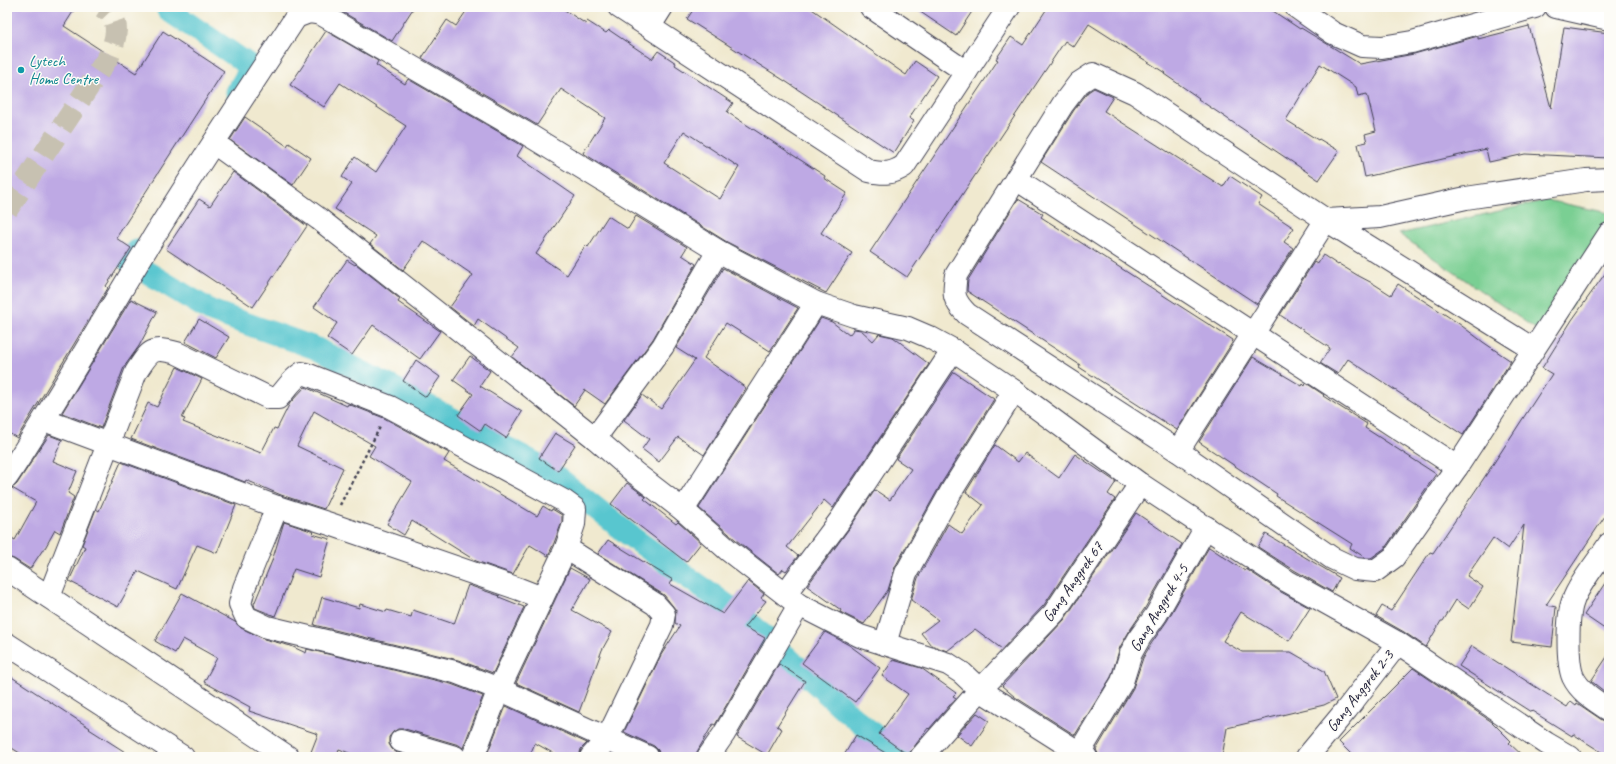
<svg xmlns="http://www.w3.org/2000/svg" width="1616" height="764" font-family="Caveat,sans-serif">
<rect width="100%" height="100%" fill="#fdfcf7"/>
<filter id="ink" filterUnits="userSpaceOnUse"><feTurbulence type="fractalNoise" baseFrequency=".025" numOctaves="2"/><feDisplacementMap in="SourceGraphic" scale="8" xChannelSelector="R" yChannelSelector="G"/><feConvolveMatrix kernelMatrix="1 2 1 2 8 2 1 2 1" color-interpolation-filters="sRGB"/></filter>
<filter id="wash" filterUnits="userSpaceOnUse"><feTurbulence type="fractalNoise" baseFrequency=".012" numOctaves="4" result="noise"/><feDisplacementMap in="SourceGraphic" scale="16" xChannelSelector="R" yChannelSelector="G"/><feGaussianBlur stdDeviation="0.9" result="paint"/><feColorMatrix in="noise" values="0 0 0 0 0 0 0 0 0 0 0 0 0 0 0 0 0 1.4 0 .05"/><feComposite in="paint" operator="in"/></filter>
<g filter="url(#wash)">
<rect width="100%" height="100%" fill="#f0e9cf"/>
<!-- green -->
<path fill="#7acf93" stroke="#4e7867" d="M 1547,200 L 1609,213 L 1609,246 L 1550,339 L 1399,234 Z"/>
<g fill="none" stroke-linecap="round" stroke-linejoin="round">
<!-- canal -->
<g stroke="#59c6cf" stroke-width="23">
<path d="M 168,10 L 252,67 L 237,92"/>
<path d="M 137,251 L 130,262 L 211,311 L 315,348 L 419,401 L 542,467 L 557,477 L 633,538 L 742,616 L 846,711 L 900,757"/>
</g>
</g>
<g id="blocks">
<!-- building -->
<g fill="#bea9e4" fill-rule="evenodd">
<path d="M 7,7 L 76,7 L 64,26 L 136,73 L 163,31 L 224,71 L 116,238 L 131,248 L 106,286 L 108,288 L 17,438 L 7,432 Z"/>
<path d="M 341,7 L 414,7 L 392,41 L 339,10 Z"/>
<path d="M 469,7 L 560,7 L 586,24 L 587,21 L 606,33 L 609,30 L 652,59 L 658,51 L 676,63 L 675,65 L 733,103 L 727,112 L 825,176 L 824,178 L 847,193 L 821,233 L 852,253 L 826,293 L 727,242 L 583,153 L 605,118 L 561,89 L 537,125 L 422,58 L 447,20 L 456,26 ZM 684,131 L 739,167 L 720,199 L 664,163 Z"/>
<path d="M 695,7 L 809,7 L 906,75 L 915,61 L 937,76 L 909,118 L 914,121 L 894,153 L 785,81 L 687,19 Z"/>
<path d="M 913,7 L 975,7 L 956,36 Z"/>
<path d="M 1048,7 L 1267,7 L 1300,29 L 1301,28 L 1360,64 L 1414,54 L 1478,36 L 1478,39 L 1529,26 L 1551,108 L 1564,27 L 1609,33 L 1609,158 L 1525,154 L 1489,162 L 1486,149 L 1365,177 L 1358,144 L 1367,142 L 1365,134 L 1376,131 L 1367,94 L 1358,96 L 1356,87 L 1320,64 L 1286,120 L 1318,140 L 1319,139 L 1339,151 L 1319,180 L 1198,99 L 1199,98 L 1164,74 L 1165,73 L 1089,24 L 1074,47 L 1065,41 L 907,277 L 870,252 L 998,60 L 996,59 L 1011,37 L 1023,45 Z"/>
<path d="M 326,31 L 378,61 L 376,65 L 405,84 L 408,79 L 523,146 L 517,156 L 575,196 L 536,254 L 567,275 L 586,245 L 588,247 L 608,216 L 628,229 L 636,216 L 687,247 L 682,255 L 696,264 L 653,339 L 605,404 L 585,390 L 574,406 L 512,357 L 519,348 L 478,319 L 474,326 L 450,307 L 473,275 L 423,241 L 403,270 L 370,244 L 376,236 L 335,209 L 352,184 L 342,177 L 355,157 L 376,172 L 406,126 L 340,83 L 324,107 L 290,85 Z"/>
<path d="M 1094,88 L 1113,97 L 1104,111 L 1223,187 L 1230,176 L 1262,197 L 1258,204 L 1294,228 L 1284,242 L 1293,248 L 1257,304 L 1041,162 L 1074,110 L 1088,92 Z"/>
<path d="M 245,117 L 287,146 L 289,143 L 311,158 L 293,185 L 230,140 Z"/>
<path d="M 233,172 L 307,226 L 253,307 L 166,249 L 199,199 L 210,206 Z"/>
<path d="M 1018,199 L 1043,214 L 1041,217 L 1233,340 L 1232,343 L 1177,430 L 1079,367 L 1080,365 L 967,291 L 968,280 Z"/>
<path d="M 1323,255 L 1338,265 L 1339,264 L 1357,275 L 1374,284 L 1391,295 L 1398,284 L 1458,323 L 1483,342 L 1511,361 L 1463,435 L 1348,359 L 1338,374 L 1320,363 L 1330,348 L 1280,315 L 1314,262 L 1317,264 Z"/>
<path d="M 347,260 L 355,265 L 356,264 L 400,299 L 398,302 L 440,331 L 420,359 L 373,325 L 352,355 L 327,338 L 337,323 L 314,307 Z"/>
<path d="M 723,268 L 798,308 L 770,351 L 726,323 L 704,358 L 746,388 L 704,455 L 678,437 L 659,462 L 642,449 L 649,439 L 624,420 L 642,395 L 661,409 L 695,360 L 676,348 Z"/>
<path d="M 1609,268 L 1609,510 L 1546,605 L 1556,607 L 1552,647 L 1511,642 L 1524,525 L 1508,549 L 1493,538 L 1467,576 L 1483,587 L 1469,609 L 1456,600 L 1443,621 L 1441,621 L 1426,647 L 1404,632 L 1376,616 L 1382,606 L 1391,611 L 1430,552 L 1433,553 L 1484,478 L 1552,374 L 1542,368 L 1572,320 Z"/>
<path d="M 131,299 L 157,312 L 139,346 L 124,367 L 101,428 L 62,413 Z"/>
<path d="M 821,318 L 832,322 L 849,335 L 854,329 L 861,330 L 873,341 L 879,334 L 893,337 L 929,364 L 833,508 L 824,500 L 787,547 L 798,556 L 786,571 L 783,569 L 779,574 L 736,540 L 699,508 Z"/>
<path d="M 199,319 L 229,337 L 216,358 L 185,342 Z"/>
<path d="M 470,356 L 490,371 L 480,386 L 522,412 L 506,438 L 485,424 L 481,431 L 458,415 L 473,394 L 453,380 Z"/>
<path d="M 1253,357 L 1302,386 L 1303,384 L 1305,386 L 1306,383 L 1324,395 L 1323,396 L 1367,424 L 1365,428 L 1436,474 L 1385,548 L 1371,558 L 1366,558 L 1350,548 L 1352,544 L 1276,496 L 1277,494 L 1199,442 Z"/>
<path d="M 416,360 L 440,377 L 426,397 L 403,381 Z"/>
<path d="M 177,367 L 202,379 L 182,418 L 185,419 L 183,422 L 261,453 L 274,428 L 277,429 L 290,403 L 305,387 L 347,406 L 348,404 L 384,418 L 449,453 L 444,461 L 537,516 L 543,506 L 551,511 L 552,509 L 562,515 L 562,522 L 554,543 L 548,556 L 530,545 L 513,574 L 476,561 L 412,521 L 404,535 L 387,524 L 412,482 L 369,456 L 375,446 L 314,411 L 297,446 L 343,468 L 324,509 L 281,495 L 246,480 L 245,482 L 131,439 L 148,403 L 157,407 Z"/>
<path d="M 954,372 L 994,399 L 941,484 L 895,567 L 888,590 L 864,624 L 840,612 L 841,610 L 807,586 L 851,526 L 875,490 L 890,500 L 911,469 L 896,459 Z"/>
<path d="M 555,433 L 575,445 L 558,471 L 539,458 Z"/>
<path d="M 49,435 L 62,440 L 53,461 L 77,471 L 68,493 L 74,497 L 60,533 L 55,530 L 45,548 L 44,548 L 30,569 L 14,559 L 7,557 L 7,535 L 15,540 L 36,502 L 12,488 L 17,484 Z"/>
<path d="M 995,445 L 1018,462 L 1025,453 L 1059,478 L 1075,454 L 1116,482 L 1108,494 L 1115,499 L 1044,605 L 1002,649 L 975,629 L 947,651 L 931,645 L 921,633 L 938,620 L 911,600 L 918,578 L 948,524 L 962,534 L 983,505 L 966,492 Z"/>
<path d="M 121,462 L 236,505 L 217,553 L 197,545 L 177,589 L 138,571 L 118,607 L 69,581 L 85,547 L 82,545 L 96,509 L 99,511 Z"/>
<path d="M 627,483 L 646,497 L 644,499 L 676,524 L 678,522 L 701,543 L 686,562 L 611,504 Z"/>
<path d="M 1136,513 L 1182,544 L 1145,608 L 1130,630 L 1120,647 L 1111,677 L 1075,735 L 1015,697 L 1002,686 L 1064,620 Z"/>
<path d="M 284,522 L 314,532 L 312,534 L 330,539 L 319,577 L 294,569 L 275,616 L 255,608 L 254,604 L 272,561 Z"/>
<path d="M 1266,534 L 1340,578 L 1332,592 L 1294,570 L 1258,547 Z"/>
<path d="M 608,540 L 673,580 L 670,584 L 723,614 L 748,581 L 764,594 L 761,598 L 766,601 L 745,627 L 765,638 L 715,725 L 713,724 L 694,757 L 660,757 L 658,750 L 654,746 L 624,732 L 661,655 L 680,626 L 675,623 L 676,610 L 664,595 L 598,554 Z"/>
<path d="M 1209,547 L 1245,571 L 1246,569 L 1281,592 L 1310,608 L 1289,641 L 1241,612 L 1223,641 L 1242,652 L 1291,652 L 1324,671 L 1336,699 L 1324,705 L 1227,728 L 1222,757 L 1100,757 L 1096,750 L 1133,688 L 1143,658 L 1151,644 L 1167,621 Z"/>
<path d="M 570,568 L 590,579 L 572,610 L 612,632 L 602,650 L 579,712 L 516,683 Z"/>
<path d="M 1609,577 L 1609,632 L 1584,615 Z"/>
<path d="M 468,585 L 500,596 L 499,597 L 524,607 L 493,673 L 458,660 L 314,625 L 322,597 L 359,608 L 360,604 L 386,612 L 387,610 L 411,617 L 413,610 L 454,624 Z"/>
<path d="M 182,593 L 235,622 L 241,628 L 264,639 L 291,646 L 306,653 L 307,649 L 451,684 L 483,696 L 463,748 L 459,745 L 405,729 L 398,729 L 393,732 L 389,737 L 389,744 L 392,749 L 397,753 L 411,757 L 359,757 L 339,749 L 336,757 L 309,757 L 318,734 L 249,711 L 250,707 L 204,682 L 217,658 L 183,639 L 175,653 L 155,641 Z"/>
<path d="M 825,632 L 849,645 L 880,668 L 855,702 L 802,663 Z"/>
<path d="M 1472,646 L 1567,707 L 1571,701 L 1576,705 L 1577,703 L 1602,720 L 1609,722 L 1609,757 L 1573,734 L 1572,736 L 1532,711 L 1531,712 L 1459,666 Z"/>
<path d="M 1609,654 L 1609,695 L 1591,681 Z"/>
<path d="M 893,660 L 921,668 L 956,693 L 953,696 L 956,698 L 929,729 L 928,728 L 908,755 L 879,734 L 908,694 L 882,676 Z"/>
<path d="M 779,664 L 805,681 L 777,726 L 782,729 L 767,755 L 737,737 Z"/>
<path d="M 1413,668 L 1492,722 L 1511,741 L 1509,743 L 1524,757 L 1354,757 L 1339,742 Z"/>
<path d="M 7,674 L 90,728 L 89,729 L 133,757 L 26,757 L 7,745 Z"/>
<path d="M 506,706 L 587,743 L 581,749 L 579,757 L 560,757 L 535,743 L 529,757 L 486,757 Z"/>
<path d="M 977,713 L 989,721 L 972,746 L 957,735 Z"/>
<path d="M 856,735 L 892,757 L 843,757 Z"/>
</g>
</g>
</g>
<g filter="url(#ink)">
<use href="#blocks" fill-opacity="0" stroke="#414051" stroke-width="1"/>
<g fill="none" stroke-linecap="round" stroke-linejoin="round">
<!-- minor-tunnel -->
<path stroke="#c7c1b1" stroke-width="22" stroke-dasharray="22 11" stroke-linecap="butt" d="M 7,210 L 109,56 C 117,36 122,20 102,7"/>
<defs>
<g id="minor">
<path d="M 619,7 L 869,171 C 884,174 892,174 904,166 L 1009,7"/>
<path d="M 871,7 L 966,72"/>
<path d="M 1296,7 L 1333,33 L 1362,46 L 1382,47 L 1412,42 L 1535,7"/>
<path d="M 1556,7 L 1609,19"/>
<path d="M 650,26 L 662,7"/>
<path d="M 214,143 L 319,219 L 595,438 L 635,473 L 683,510 L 728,550 L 799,605 L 860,636 L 948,664 L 962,673 L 980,690 L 1086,757"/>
<path d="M 1016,179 L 1457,467"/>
<path d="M 1533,349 L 1326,220 L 1135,93 L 1093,74 L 1079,83 L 1063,104 L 956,275 C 953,295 953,300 967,314 L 1178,451 L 1332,558 L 1355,569 L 1375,571 L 1394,557 L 1457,467 L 1609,234"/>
<path d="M 44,420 L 277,507 L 330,524 L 519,589 L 542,598"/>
<path d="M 595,438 L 663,346 L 718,251"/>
<path d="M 1178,451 L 1326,220 L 1380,217 L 1466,198 L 1586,180 L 1609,179"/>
<path d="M 7,477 C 58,400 102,321 150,243 C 197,166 247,92 296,17 L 309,12 L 321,14 L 524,132 L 718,251 L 816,303 L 854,316 L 908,328 L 929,337 L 953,350 L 1014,391 L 1140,484 L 1287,581 L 1398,643 L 1546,743 L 1570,757"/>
<path d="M 277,507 L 244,588 L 240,604 L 246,617 L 267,627 L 455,672 L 499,689 L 648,757"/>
<path d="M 683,510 L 816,303"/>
<path d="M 1609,544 C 1599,560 1578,585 1573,601 C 1567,616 1567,663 1573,677 C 1580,692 1596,701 1609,710"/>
<path d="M 566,548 L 655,604 L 664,614 L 662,625 L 607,739 L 591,757"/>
<path d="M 7,569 L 288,757"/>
<path d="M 785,594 L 841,519 L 953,350"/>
<path d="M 49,597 L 136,372 C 150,351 151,346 177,353 L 269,398 L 278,398 C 286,390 292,379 302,373 L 309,375 L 390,407 L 564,501 L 575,509 L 574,524 L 566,548 L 499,689 L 473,757"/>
<path d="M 7,644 L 183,757"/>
<path d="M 885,644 L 906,573 L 952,490 L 1014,391"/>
<path d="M 401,741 L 455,757"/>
<path d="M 1079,753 L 1122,682 L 1131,653 L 1140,637 L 1156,615 L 1206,527"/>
<path d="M 708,757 L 724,734 L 799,605"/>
<path d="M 921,757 L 980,690 L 1054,613 L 1140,484"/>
<path d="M 1307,757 L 1347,709 L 1398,643"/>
</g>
</defs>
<!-- minor casing -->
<use href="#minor" stroke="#414051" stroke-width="24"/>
<!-- path -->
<path stroke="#414051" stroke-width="2.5" stroke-dasharray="3 3" stroke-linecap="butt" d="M 340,505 L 380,427"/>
<!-- minor -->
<use href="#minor" stroke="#fff" stroke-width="22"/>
</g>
</g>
<!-- markers -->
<circle fill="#0f9aa8" stroke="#fdfcf7" stroke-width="1.5" cx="21" cy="70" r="4"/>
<g text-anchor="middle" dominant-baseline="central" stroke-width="3" stroke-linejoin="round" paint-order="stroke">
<!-- culture labels -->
<g font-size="16" fill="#0d838f" stroke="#fdfcf7" text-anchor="start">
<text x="29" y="61">Lytech<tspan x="29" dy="18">Home Centre</tspan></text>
</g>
<!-- street labels -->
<g font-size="16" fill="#22223b" stroke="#fdfcf7">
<text transform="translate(1073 582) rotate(-55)">Gang Anggrek 67</text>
<text transform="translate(1159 608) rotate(-59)">Gang Anggrek 4-5</text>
<text transform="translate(1360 691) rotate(-52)">Gang Anggrek 2-3</text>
</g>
</g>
<!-- margin -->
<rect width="1616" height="764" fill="none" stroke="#fdfcf7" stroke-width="24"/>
</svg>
